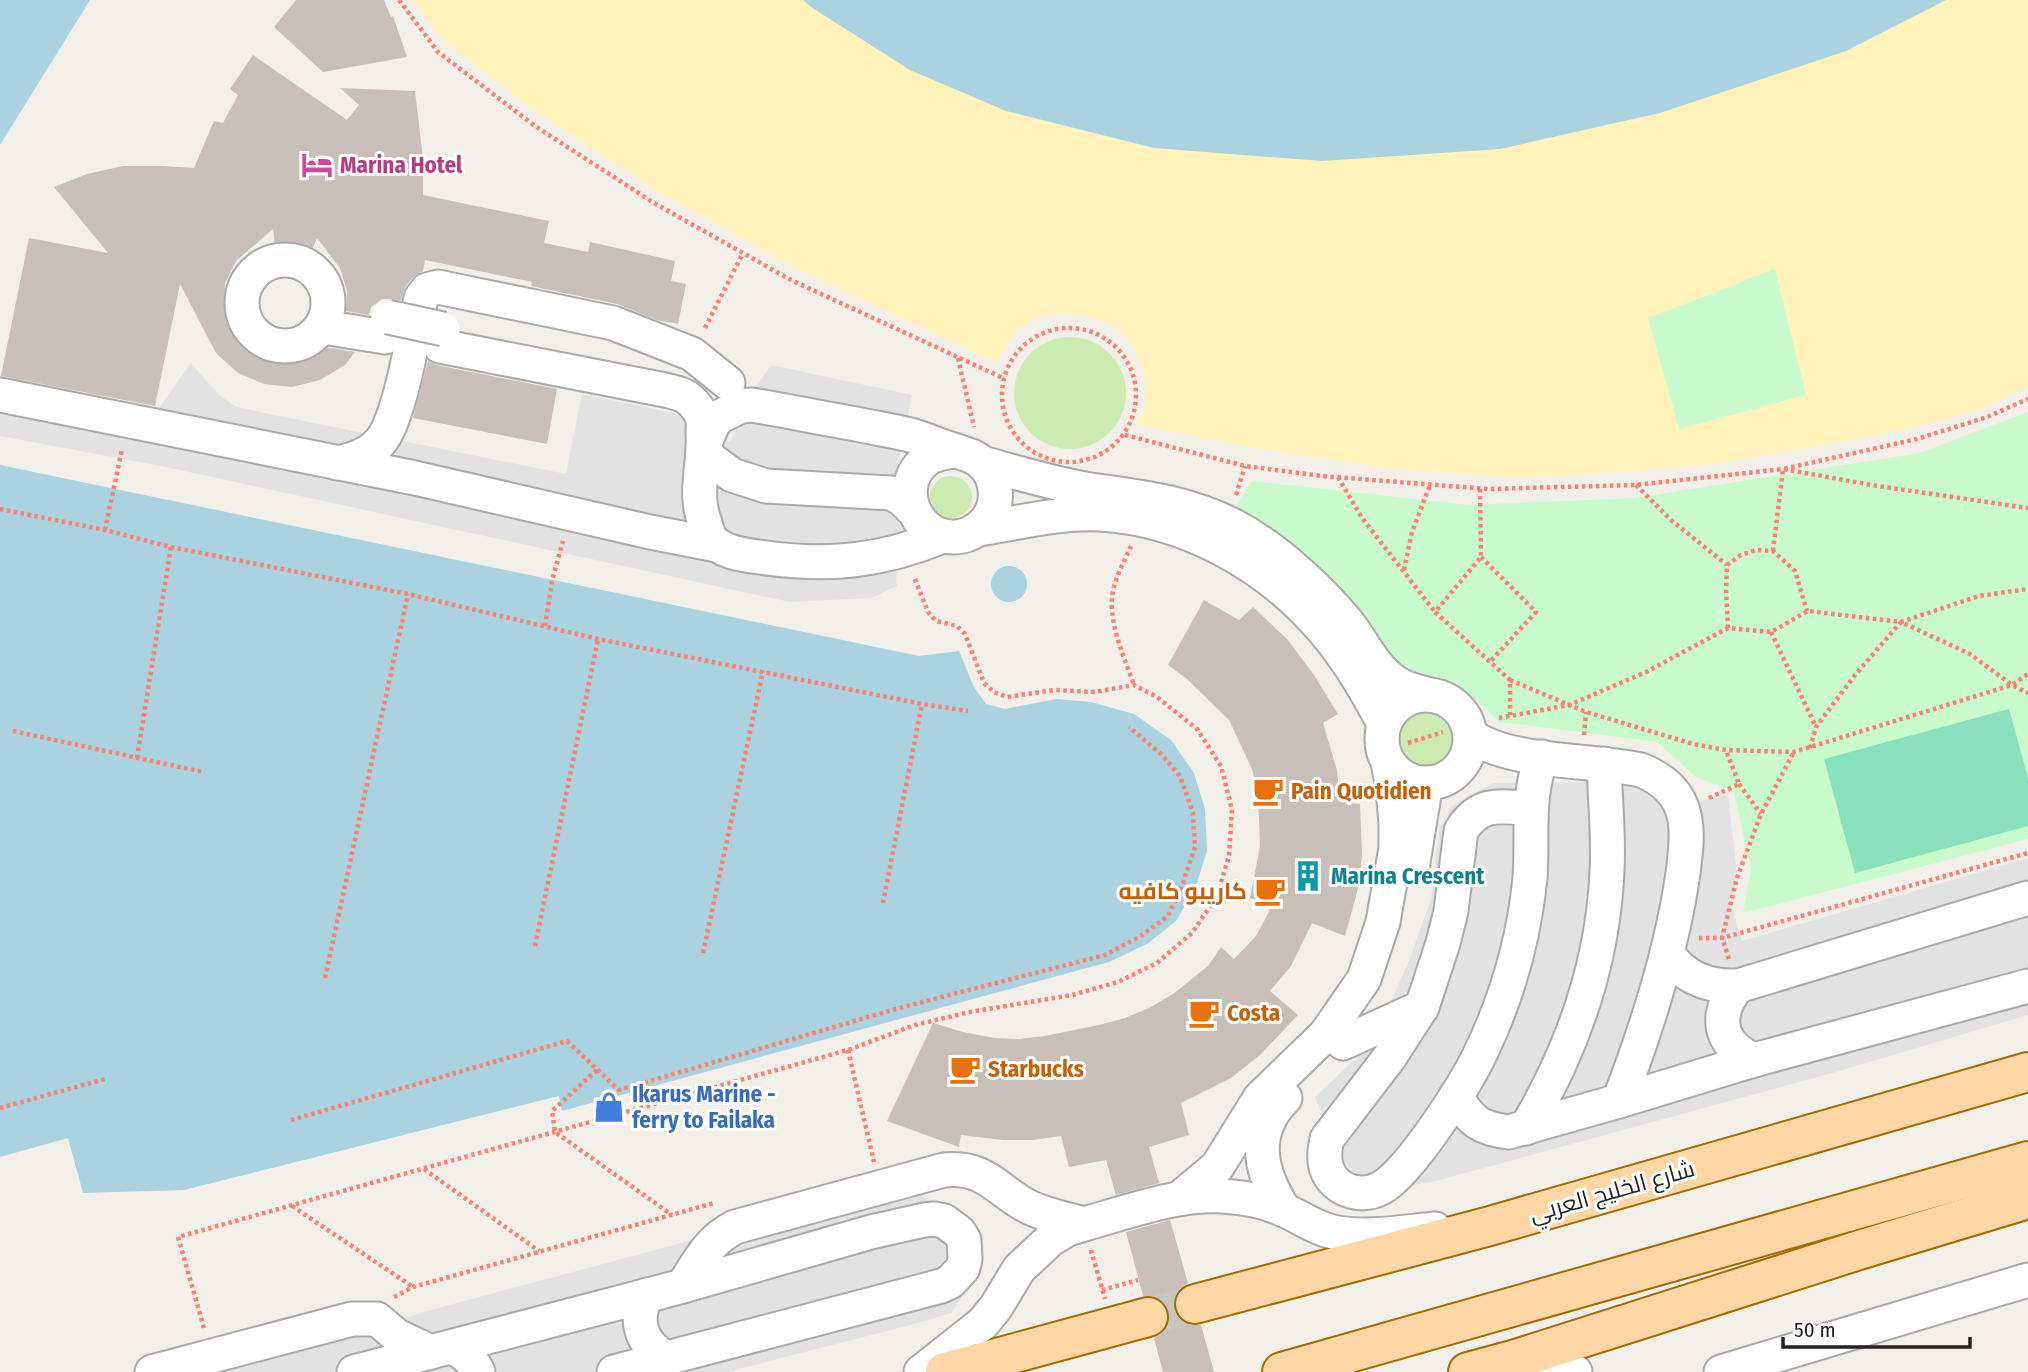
<svg xmlns="http://www.w3.org/2000/svg" width="2028" height="1372" font-family="'Fira Sans Condensed',Cairo,sans-serif">
<rect width="100%" height="100%" fill="#f2efe9"/>
<!-- grass -->
<g fill="#cdebb0">
<circle cx="1070" cy="393" r="56"/>
<circle cx="951" cy="497" r="21"/>
<circle cx="1429" cy="740" r="30"/>
</g>
<!-- sand -->
<path fill="#fff1ba" d="M 412,0 L 803,0 L 811,7 L 1500,149 L 1660,113 L 1846,51 L 1946,0 L 2028,0 L 2028,387 L 1979,410 L 1895,432 L 1723,463 L 1629,472 L 1519,478 L 1388,468 L 1281,453 L 1137,425 C 1140,416 1146,405 1146,395 C 1146,376 1139,354 1128,339 C 1107,314 1051,304 1025,325 C 1012,335 1003,349 996,363 L 795,268 L 660,193 L 540,115 L 445,42 Z"/>
<!-- park -->
<g fill="#c8facc">
<path d="M 1775,269 L 1806,395 L 1679,429 L 1648,318 Z"/>
<path d="M 2028,412 L 2028,839 L 1743,913 L 1751,870 L 1734,792 L 1696,777 L 1657,742 L 1500,722 L 1455,681 L 1402,670 L 1278,535 L 1235,508 L 1252,481 L 1469,505 L 1635,498 L 1920,453 Z"/>
</g>
<!-- pitch -->
<path fill="#88e0be" d="M 2009,709 L 2028,778 L 2028,826 L 1855,873 L 1824,759 Z"/>
<!-- parking -->
<g fill="#e2e2e2">
<path d="M 191,363 L 218,394 L 236,407 L 566,474 L 582,394 L 688,416 L 730,442 L 756,387 L 771,365 L 912,395 L 900,455 L 894,514 L 919,561 L 896,567 L 897,586 L 871,598 L 790,602 L 161,466 L 0,436 L 0,379 L 157,411 Z"/>
<path d="M 1586,782 L 1671,786 L 1701,801 L 1728,795 L 1737,874 L 1732,909 L 1742,941 L 2028,858 L 2028,1015 L 1829,1074 L 1432,1182 L 1365,1193 L 1318,1148 L 1323,1117 L 1315,1097 L 1372,1043 L 1409,961 L 1431,899 L 1439,830 L 1451,806 L 1493,783 Z"/>
<path d="M 901,1188 L 946,1206 L 983,1237 L 979,1272 L 951,1313 L 918,1323 L 727,1372 L 207,1372 L 357,1335 L 427,1311 L 749,1225 Z"/>
</g>
<!-- water -->
<g fill="#aad3df">
<path d="M 0,0 L 90,0 L 0,145 Z"/>
<path d="M 803,0 L 1946,0 L 1846,51 L 1660,113 L 1500,149 L 1322,161 L 1154,148 L 1006,111 L 910,70 L 811,7 Z"/>
<path d="M 0,465 L 919,656 L 959,651 L 974,687 L 986,704 L 1005,709 L 1056,699 L 1091,702 L 1134,714 L 1171,740 L 1194,773 L 1205,809 L 1207,851 L 1196,886 L 1176,921 L 1147,944 L 1109,962 L 562,1111 L 559,1096 L 184,1190 L 83,1193 L 68,1138 L 0,1157 Z"/>
<circle cx="1009" cy="584" r="18"/>
</g>
<!-- building -->
<g fill="#c7bfb8">
<path d="M 296,0 L 384,0 L 391,17 L 393,16 L 407,57 L 323,72 L 274,27 Z"/>
<path d="M 253,55 L 347,120 L 359,105 L 340,88 L 415,91 L 423,159 L 423,195 L 549,221 L 544,243 L 588,252 L 590,242 L 675,261 L 671,281 L 686,284 L 678,324 L 657,320 L 617,304 L 531,286 L 532,282 L 425,260 L 423,271 L 412,278 L 405,287 L 401,300 L 382,299 L 371,307 L 369,315 L 346,311 L 347,291 L 340,268 L 317,238 L 308,260 L 276,254 L 273,229 L 236,261 L 225,283 L 224,307 L 232,330 L 248,348 L 270,359 L 294,361 L 317,353 L 324,347 L 355,352 L 345,365 L 320,380 L 292,387 L 264,384 L 238,373 L 216,353 L 180,284 L 155,406 L 1,376 L 29,238 L 108,253 L 54,187 L 87,174 L 123,166 L 163,166 L 194,168 L 214,121 L 223,123 L 238,95 L 230,89 Z"/>
<path d="M 428,361 L 436,365 L 557,389 L 547,444 L 413,418 Z"/>
<path d="M 1204,600 L 1239,620 L 1253,607 L 1287,639 L 1314,675 L 1338,714 L 1323,723 L 1337,770 L 1340,802 L 1360,804 L 1362,854 L 1359,885 L 1345,936 L 1312,923 L 1291,966 L 1270,991 L 1298,1015 L 1260,1055 L 1231,1078 L 1181,1103 L 1189,1135 L 1149,1147 L 1159,1183 L 1116,1195 L 1106,1160 L 1069,1167 L 1061,1136 L 1033,1140 L 1003,1140 L 961,1135 L 959,1147 L 887,1121 L 933,1023 L 963,1032 L 994,1038 L 1019,1039 L 1045,1036 L 1099,1025 L 1125,1018 L 1149,1008 L 1173,994 L 1208,966 L 1221,947 L 1234,959 L 1256,936 L 1270,910 L 1250,898 L 1260,846 L 1258,794 L 1252,769 L 1229,720 L 1187,679 L 1168,665 Z"/>
<path d="M 1170,1220 L 1188,1283 L 1179,1289 L 1174,1298 L 1174,1310 L 1179,1319 L 1189,1325 L 1201,1325 L 1214,1372 L 1163,1372 L 1154,1338 L 1164,1332 L 1169,1323 L 1169,1312 L 1163,1301 L 1153,1296 L 1143,1296 L 1126,1232 Z"/>
</g>
<g fill="none" stroke-linecap="round" stroke-linejoin="round">
<!-- major-tunnel -->
<path stroke="#c8c6c1" stroke-width="38" stroke-dasharray="38 19" stroke-linecap="butt" d="M 1148,1317 L 1195,1304"/>
<defs>
<g id="minor">
<circle cx="285" cy="303" r="43"/>
<path d="M 323,327 L 385,337"/>
<path d="M 440,346 L 665,390 C 673,392 684,394 690,400 C 694,403 701,412 702,417 C 704,421 703,428 703,433 C 705,464 693,493 705,523 C 706,527 708,534 710,538 C 720,552 743,555 759,557 C 825,567 881,562 943,536"/>
<path d="M 0,395 L 415,478 L 650,532 L 717,545"/>
<path d="M 337,463 C 353,460 369,455 380,442 C 400,420 414,330 421,298 L 427,290 L 438,287 L 613,323 L 692,354 L 728,383"/>
<path d="M 982,463 C 1018,473 1054,484 1091,490 C 1142,497 1187,502 1234,526 C 1275,548 1318,587 1347,622 C 1364,643 1376,674 1402,686 C 1410,690 1419,692 1427,694"/>
<path d="M 912,509 L 902,499 L 891,493 L 766,486 L 732,475 L 709,458 L 704,445 L 713,424 L 719,417 L 741,406 L 752,405 C 787,411 822,418 856,424 C 875,428 895,431 914,436 C 927,440 940,446 954,450 C 964,454 974,455 982,463 C 998,478 1000,504 986,521 C 978,530 967,537 954,537 C 913,538 893,481 929,458 C 937,453 946,452 955,451"/>
<path d="M 978,529 C 1018,523 1060,512 1100,514 C 1184,519 1264,563 1319,625 C 1345,654 1366,689 1384,724"/>
<circle cx="1426" cy="739" r="44"/>
<path d="M 1470,735 C 1509,764 1592,759 1641,770 C 1663,779 1681,794 1685,820 C 1688,837 1685,856 1683,873 C 1672,951 1647,1028 1619,1101"/>
<path d="M 1531,809 C 1500,806 1479,801 1461,831 L 1451,911 L 1443,943 L 1422,1007 L 1389,1058 L 1327,1139 C 1323,1155 1323,1171 1336,1183 C 1348,1194 1367,1196 1381,1188 C 1410,1172 1466,1084 1481,1052 C 1507,998 1524,938 1530,878 C 1533,838 1526,796 1542,757"/>
<path d="M 1412,868 L 1426,783"/>
<path d="M 1667,953 C 1684,978 1708,987 1738,986 L 2028,898"/>
<path d="M 1738,986 C 1713,1015 1719,1045 1754,1060"/>
<path d="M 1343,1043 L 1422,1007"/>
<path d="M 1456,1096 C 1470,1121 1481,1129 1509,1132 L 1619,1101 L 1754,1060 L 2028,986"/>
<path d="M 1526,1128 C 1573,1049 1603,964 1607,871 C 1609,835 1605,800 1604,764"/>
<path d="M 1180,1198 L 1217,1167 L 1260,1098 L 1326,1034 L 1364,979 L 1383,922 L 1396,848 L 1396,824 L 1393,789 L 1388,762"/>
<path d="M 1284,1210 C 1260,1172 1250,1133 1285,1098"/>
<path d="M 683,1286 C 699,1261 708,1241 735,1227 L 944,1170 C 988,1166 997,1192 1031,1208 C 1048,1216 1067,1219 1084,1224"/>
<path d="M 647,1295 C 633,1320 641,1344 666,1358"/>
<path d="M 452,1347 C 464,1353 472,1359 478,1372"/>
<path d="M 1516,1359 L 1568,1369 L 1575,1372"/>
<path d="M 152,1372 L 352,1319 L 377,1319 L 397,1336 L 431,1352"/>
<path d="M 354,1372 L 683,1286 L 871,1232 L 924,1220 L 934,1219 L 944,1221 L 959,1232 L 964,1240 L 965,1259 L 963,1268 L 950,1282 L 941,1286 L 614,1372"/>
<path d="M 921,1372 L 983,1323 L 996,1307 L 1019,1269 L 1051,1239 L 1068,1229 L 1084,1224 C 1128,1212 1174,1194 1221,1196 C 1241,1197 1265,1201 1284,1210 C 1301,1217 1314,1228 1333,1232 C 1366,1239 1402,1232 1435,1229"/>
<path d="M 1721,1372 L 2028,1280"/>
</g>
<g id="major">
<path d="M 1195,1304 L 1490,1226 L 2028,1072"/>
<path d="M 945,1372 L 1148,1317"/>
<path d="M 1282,1372 L 2028,1161"/>
<path d="M 1468,1372 L 1516,1359 L 1859,1250 L 2028,1199"/>
</g>
</defs>
<!-- minor casing -->
<use href="#minor" stroke="#a9a9a9" stroke-width="37"/>
<!-- major casing -->
<use href="#major" stroke="#a06b00" stroke-width="42"/>
<!-- path -->
<g stroke="#fa8072" stroke-width="4.5" stroke-dasharray="3.5 3.5" stroke-linecap="butt">
<path d="M 399,0 L 438,52 L 535,126 L 654,203 L 791,280 L 1003,378"/>
<circle cx="1069" cy="395" r="67"/>
<path d="M 705,328 L 743,253"/>
<path d="M 958,358 L 974,427"/>
<path d="M 1125,435 L 1245,466 L 1322,476 L 1488,489 L 1635,485 L 1783,469 L 1877,486 L 2028,508"/>
<path d="M 1338,477 L 1362,518 L 1435,612"/>
<path d="M 1636,485 L 1671,520 L 1727,565"/>
<path d="M 1480,489 L 1481,557 L 1435,612 L 1510,680 L 1510,715"/>
<path d="M 1236,495 L 1245,466"/>
<path d="M 0,509 L 105,530 L 171,547 L 408,594 L 598,639 L 922,704 L 968,711"/>
<path d="M 105,530 L 122,449"/>
<path d="M 1131,546 C 1124,562 1113,581 1112,599 C 1110,627 1125,659 1134,685"/>
<path d="M 1773,551 L 1783,469 L 1917,439 L 1987,417 L 2028,399"/>
<path d="M 1481,557 L 1536,612 L 1490,662"/>
<path d="M 1404,570 L 1412,532 L 1430,485"/>
<path d="M 545,626 L 552,581 L 563,541"/>
<path d="M 1728,628 L 1726,590 L 1727,565 L 1741,555 L 1756,550 L 1773,551 L 1795,571 L 1807,611"/>
<path d="M 1771,632 L 1816,727"/>
<path d="M 1510,680 L 1586,712 L 1693,744 L 1726,750 L 1794,752 L 2012,685 L 2028,674"/>
<path d="M 1499,718 L 1569,705 L 1646,672 L 1728,628 L 1771,632 L 1808,611 L 1901,622 L 1979,596 L 2028,589"/>
<path d="M 13,731 L 203,772"/>
<path d="M 1584,735 L 1586,712"/>
<path d="M 1408,743 L 1443,732"/>
<path d="M 1810,748 L 1816,727 L 1855,675 L 1901,622 L 1970,654 L 2012,685 L 2028,693"/>
<path d="M 137,758 L 171,547"/>
<path d="M 1739,784 L 1761,814"/>
<path d="M 1709,798 L 1739,784 L 1726,750"/>
<path d="M 883,903 L 922,704"/>
<path d="M 1699,938 L 1722,938 L 2028,853"/>
<path d="M 535,946 L 598,639"/>
<path d="M 703,953 L 763,671"/>
<path d="M 1729,959 L 1722,938 L 1737,878 L 1761,814 L 1794,752"/>
<path d="M 325,978 L 408,594"/>
<path d="M 848,1050 L 874,1162"/>
<path d="M 597,1070 L 552,1111 L 555,1132 L 672,1215"/>
<path d="M 0,1108 L 105,1079"/>
<path d="M 291,1120 L 567,1041 L 619,1090 L 899,1008 L 1105,955 L 1141,936 L 1168,916 L 1183,883 L 1195,847 L 1193,813 L 1180,776 L 1161,754 L 1129,727"/>
<path d="M 424,1169 L 539,1251"/>
<path d="M 292,1206 L 413,1287"/>
<path d="M 1091,1250 L 1105,1299"/>
<path d="M 1102,1290 L 1138,1280"/>
<path d="M 394,1297 L 413,1287 L 714,1203"/>
<path d="M 204,1328 L 178,1237 L 848,1050 L 915,1025 L 970,1012 L 1072,995 L 1118,982 L 1157,963 L 1192,933 L 1217,896 L 1229,856 L 1232,810 L 1221,766 L 1197,729 L 1157,697 L 1134,685 L 1095,692 L 1054,690 L 1007,697 L 994,692 L 984,683 L 965,634 L 957,626 L 936,621 L 928,612 L 914,577"/>
</g>
<!-- minor -->
<use href="#minor" stroke="#fff" stroke-width="33"/>
<!-- major -->
<use href="#major" stroke="#fcd6a4" stroke-width="38"/>
<defs>
<path id="minor-bridge" d="M 388,317 L 443,329"/>
</defs>
<!-- minor-bridge casing -->
<use href="#minor-bridge" stroke="#a9a9a9" stroke-width="37" stroke-linecap="butt"/>
<!-- minor-bridge -->
<use href="#minor-bridge" stroke="#fff" stroke-width="33"/>
</g>
<!-- icons -->
<defs>
<symbol id="hotel-bare" viewBox="-9 -9 18 18"><path d="M-6-4.5h1.5V1H6V5H4.5V3h-9V5H-6ZM-4 0a1.8 1.8 0 1 1 3.6 0ZM.5 0V-2.5h3Q6-2.5 6 0Z" fill="#d1479c" stroke="#fff" stroke-width="2.5" paint-order="stroke"/></symbol>
<symbol id="cafe-bare" viewBox="-9 -9 18 18"><path d="M-5.5-4.5H6V0H3Q3 3.5 0 3.5H-2.5Q-5.5 3.5-5.5 0ZM3-3.2v2h1.7v-2ZM-6 4.5H4V6H-6Z" fill="#e8710a" stroke="#fff" stroke-width="2.5" paint-order="stroke"/></symbol>
<symbol id="building-bare" viewBox="-9 -9 18 18"><path d="M-4-6H4V6H1V3H-1V6H-4ZM-2.5-4.3h1.7v1.8h-1.7ZM.8-4.3h1.7v1.8H.8ZM-2.5-1h1.7V.8h-1.7ZM.8-1h1.7V.8H.8Z" fill="#0f9aa8" stroke="#fff" stroke-width="2.5" paint-order="stroke"/></symbol>
<symbol id="shop-bare" viewBox="-9 -9 18 18"><path d="M-5-2.5h2.3a2.7 3.5 0 0 1 5.4 0H5L5.5 6h-11ZM-1.5-2.5h3a1.5 2.3 0 0 0-3 0Z" fill="#3f7fe0" stroke="#fff" stroke-width="2.5" paint-order="stroke"/></symbol>
</defs>
<g fill-rule="evenodd">
<use href="#hotel-bare" x="295" y="143" width="44" height="44"/>
<use href="#cafe-bare" x="1246" y="769" width="44" height="44"/>
<use href="#building-bare" x="1286" y="854" width="44" height="44"/>
<use href="#cafe-bare" x="1248" y="869" width="44" height="44"/>
<use href="#cafe-bare" x="1182" y="991" width="44" height="44"/>
<use href="#cafe-bare" x="943" y="1047" width="44" height="44"/>
<use href="#shop-bare" x="587" y="1085" width="44" height="44"/>
</g>
<g text-anchor="middle" dominant-baseline="central" stroke-width="6" stroke-linejoin="round" paint-order="stroke">
<!-- hotel labels -->
<g font-size="23" font-weight="bold" fill="#b23c85" stroke="#fff" text-anchor="start">
<text x="340" y="165">Marina Hotel</text>
</g>
<!-- food labels -->
<g font-size="23" font-weight="bold" fill="#c56008" stroke="#fff" text-anchor="start">
<text x="1291" y="791">Pain Quotidien</text>
<text x="1247" y="891" text-anchor="end">كاريبو كافيه</text>
<text x="1227" y="1013">Costa</text>
<text x="988" y="1069">Starbucks</text>
</g>
<!-- culture labels -->
<g font-size="23" font-weight="bold" fill="#0d838f" stroke="#fff" text-anchor="start">
<text x="1331" y="876">Marina Crescent</text>
</g>
<!-- shop labels -->
<g font-size="23" font-weight="bold" fill="#366cbe" stroke="#fff" text-anchor="start">
<text x="632" y="1094">Ikarus Marine -<tspan x="632" dy="26">ferry to Failaka</tspan></text>
</g>
<!-- street labels -->
<g font-size="23" fill="#222" stroke="#fff">
<text transform="translate(1612 1191) rotate(-16)">شارع الخليج العربي</text>
</g>
</g>
<!-- scale -->
<path d="M1783 1337v10h187v-10" fill="none" stroke="#222222" stroke-width="3.5"/>
<text x="1794" y="1337" font-size="21" fill="#222222" stroke="#ffffff" stroke-width="5" paint-order="stroke">50 m</text>
</svg>
